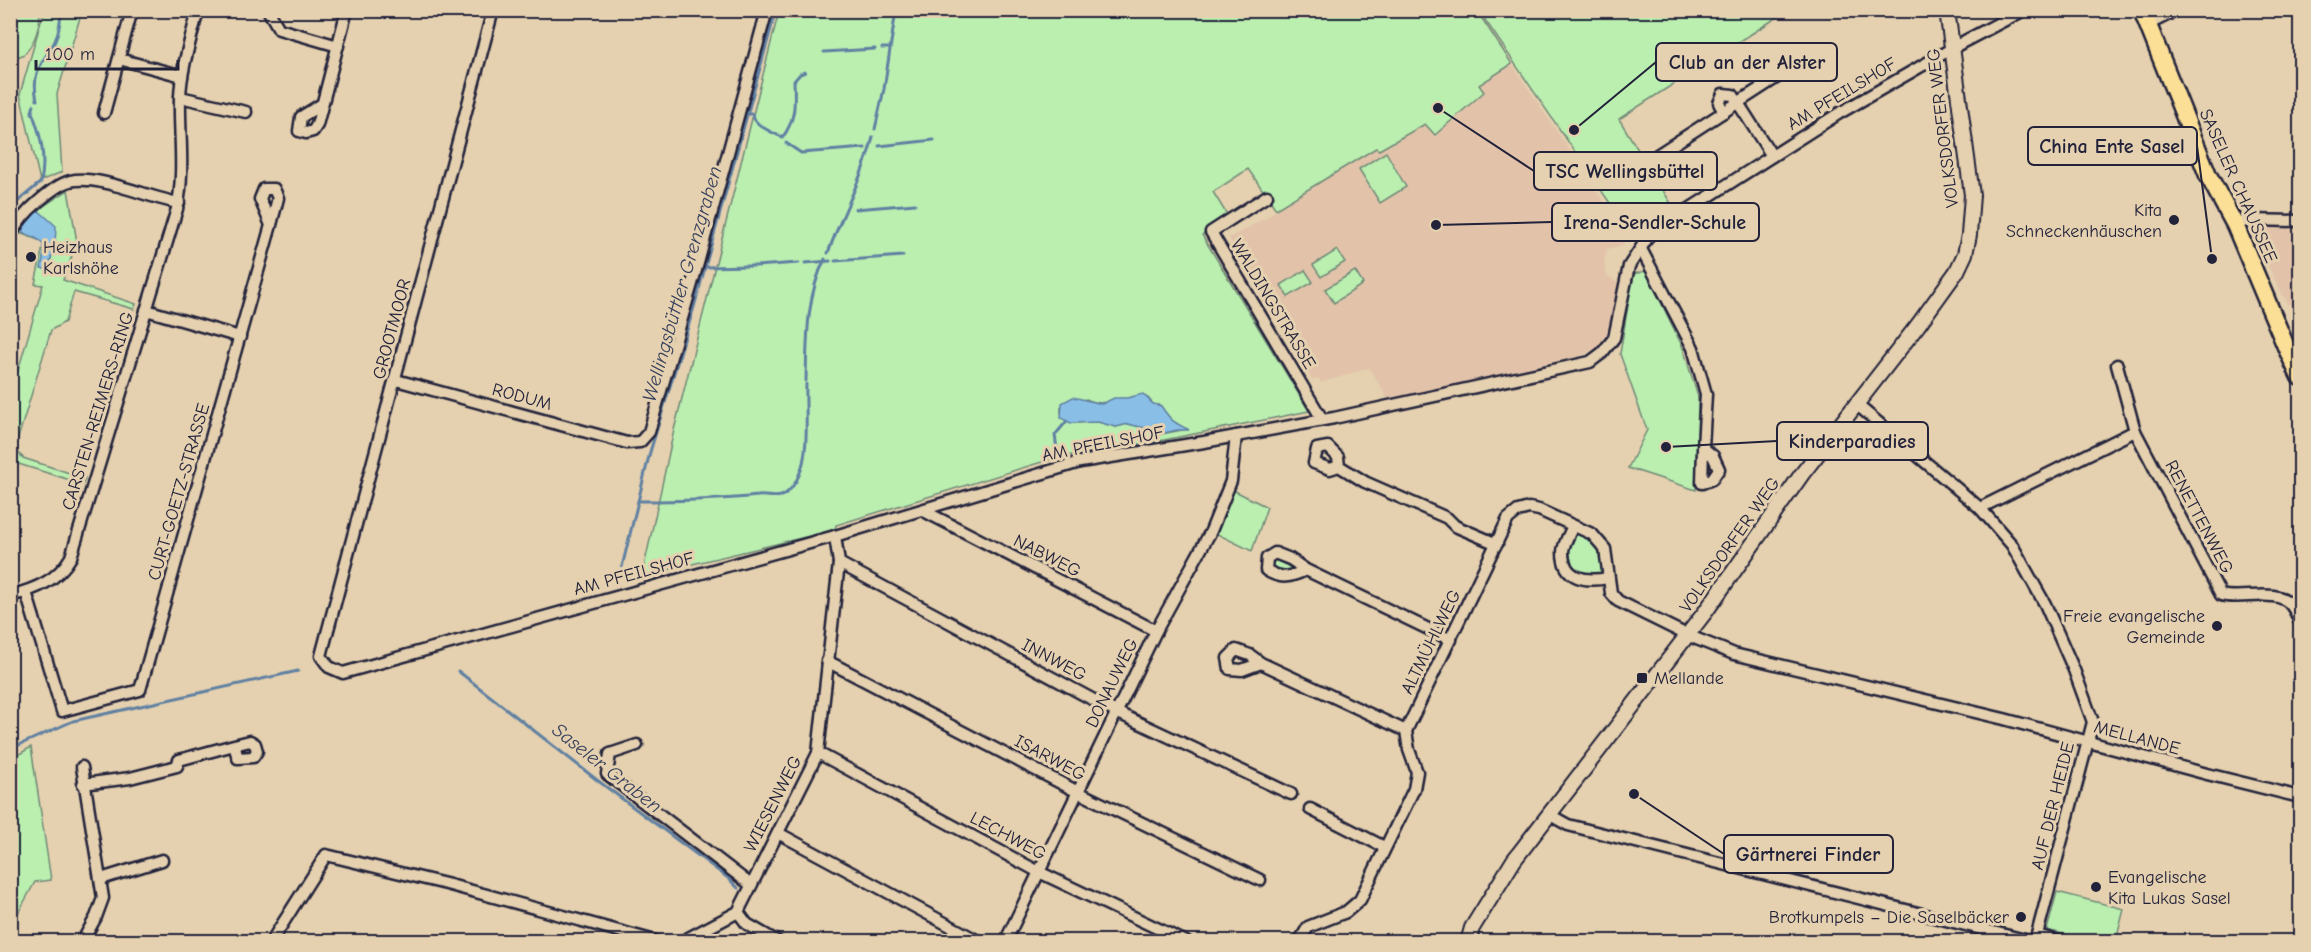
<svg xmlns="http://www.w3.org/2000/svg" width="2311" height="952" font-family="'Comic Neue',sans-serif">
<rect width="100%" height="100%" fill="#e5d1af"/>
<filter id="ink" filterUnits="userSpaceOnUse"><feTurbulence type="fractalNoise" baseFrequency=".0167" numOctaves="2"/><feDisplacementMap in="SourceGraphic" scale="12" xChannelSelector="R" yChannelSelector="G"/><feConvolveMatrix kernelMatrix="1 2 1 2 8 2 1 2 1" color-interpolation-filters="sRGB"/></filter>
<g filter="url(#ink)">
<!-- built -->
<g fill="#e2c3aa">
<path d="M 1512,64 L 1602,199 L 1627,232 L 1623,246 L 1607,249 L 1604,262 L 1607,276 L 1619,283 L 1607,336 L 1597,348 L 1581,356 L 1388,399 L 1369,368 L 1321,383 L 1318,378 L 1312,380 L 1229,238 L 1269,216 L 1276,209 L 1377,147 L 1425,124 L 1435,135 L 1483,92 L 1478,86 Z"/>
<path d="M 2254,225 L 2300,227 L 2300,308 L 2288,304 L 2281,292 L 2264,257 Z"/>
</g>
<!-- green -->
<g fill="#bbefb0" stroke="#6e8876" stroke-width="1.5" fill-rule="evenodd">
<path d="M 15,11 L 39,11 C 42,22 34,45 25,53 C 21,57 16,57 11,58 L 11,20 Z"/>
<path d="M 44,11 L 82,11 L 57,94 L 62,172 L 40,181 L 20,94 Z"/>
<path d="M 779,11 L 1477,11 L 1512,64 L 1479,85 L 1484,92 L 1435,135 L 1425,124 L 1379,150 L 1376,148 L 1276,209 L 1248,169 L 1213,192 L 1229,218 L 1202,235 L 1309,411 L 1164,440 L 1055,458 L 836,525 L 835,529 L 826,532 L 642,576 L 674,430 ZM 1148,398 L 1153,404 L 1161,406 C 1168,419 1174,425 1188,429 L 1156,435 L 1145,428 L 1128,424 L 1116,427 L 1098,422 L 1074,423 L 1061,413 L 1061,407 L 1086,399 C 1100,407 1109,400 1123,399 C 1131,397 1140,398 1148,398 Z"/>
<path d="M 1479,11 L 1787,11 L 1619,119 L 1672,205 L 1631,234 Z"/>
<path d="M 1386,152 L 1406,187 L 1380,203 L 1359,169 Z"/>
<path d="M 68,190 L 77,242 L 63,280 L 136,304 L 134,309 L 74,292 L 65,322 L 51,330 L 15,448 L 23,458 L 85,478 L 83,484 L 12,462 L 11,466 L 11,395 L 43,285 L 35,284 L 44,242 L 19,233 L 42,207 Z"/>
<path d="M 1337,250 L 1345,262 L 1321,277 L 1313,265 Z"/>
<path d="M 1305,270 L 1313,282 L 1288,297 L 1281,285 Z"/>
<path d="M 1355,271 L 1363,284 L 1334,303 L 1325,289 Z"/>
<path d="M 1646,271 L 1683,348 L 1698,397 L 1696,490 L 1628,468 L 1647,430 L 1620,354 L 1633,274 Z"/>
<path d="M 1233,490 L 1267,507 L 1252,551 L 1215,533 Z"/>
<path d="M 1578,532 C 1595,542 1601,552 1605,572 L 1603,574 C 1584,577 1565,572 1567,549 Z"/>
<path d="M 1275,560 L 1296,570 L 1277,572 L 1271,566 Z"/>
<path d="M 31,747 L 51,880 L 35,882 L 11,926 L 11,759 Z"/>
<path d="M 2057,892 L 2124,909 L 2116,941 L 2091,941 L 2047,930 Z"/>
</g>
<!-- water -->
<g fill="#89bfe7" stroke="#6080a2" stroke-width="1.5">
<path d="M 38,210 L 56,226 L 55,244 L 48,270 L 41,268 C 46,245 47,240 22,233 C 24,223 30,216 38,210 Z"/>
<path d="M 1143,394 L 1153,404 L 1161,406 C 1172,422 1172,421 1189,430 L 1177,430 L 1156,435 L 1145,428 L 1128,424 L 1116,427 L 1098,422 L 1071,423 L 1061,418 L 1062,403 L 1073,397 L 1102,404 L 1114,398 L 1127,398 Z"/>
</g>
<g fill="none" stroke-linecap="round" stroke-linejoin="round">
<!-- stream -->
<g stroke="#6080a2" stroke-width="3">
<path d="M 882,48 L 891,48"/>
<path d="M 824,52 L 875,49"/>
<path d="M 37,100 C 31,74 41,64 54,43 C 59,34 60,21 62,10"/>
<path d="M 747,114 L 752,114 C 755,126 771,132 782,137"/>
<path d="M 875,129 L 884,89 L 896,10"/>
<path d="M 782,138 C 796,120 795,103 794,81 L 800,74 L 805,72"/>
<path d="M 786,143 L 801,153 L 865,148"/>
<path d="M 879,146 L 934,140"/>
<path d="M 10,208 L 41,182 C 46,157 41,135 32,112 L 34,105"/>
<path d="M 855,209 L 915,204"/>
<path d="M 828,253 C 842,214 863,177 873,137"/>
<path d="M 835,261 L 903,256"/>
<path d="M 805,263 L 830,261"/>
<path d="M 755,266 L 799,263"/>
<path d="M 705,267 L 753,266"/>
<path d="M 806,381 C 807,340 806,296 825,259"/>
<path d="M 1058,457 L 1055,435 L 1066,422"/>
<path d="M 638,501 C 678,501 718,500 758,496 C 765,495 774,498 781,496 C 789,493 796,483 799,475 C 810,452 805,409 806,384"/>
<path d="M 622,567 L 650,452 L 694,307 L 776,10"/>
<path d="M 458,671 L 597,780 L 728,878 L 738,888"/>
<path d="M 10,749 L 73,721 L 298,671"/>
</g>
<defs>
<g id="minor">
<path d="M 268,10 L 279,29 L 338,46"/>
<path d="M 493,10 L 321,656 L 329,667 L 343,673 L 835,536 L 1080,462 L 1204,442 L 1334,418 L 1590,362 L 1602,353 L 1614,338 L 1629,266 L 1650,234 L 1838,114 L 1965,41 L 2024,10"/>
<path d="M 2147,25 L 2177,10"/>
<path d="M 119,59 L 182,76"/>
<path d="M 180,97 L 246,112"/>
<path d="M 322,104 L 301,117 L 299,131 L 306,133 L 313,131 L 317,125 L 347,10"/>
<path d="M 1724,112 L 1719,103 L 1723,94 L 1733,95 L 1772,156"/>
<path d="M 104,113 L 132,10"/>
<path d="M 1657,155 L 1810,56"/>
<path d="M 1267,196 L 1211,232 L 1322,419"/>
<path d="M 2235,225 L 2248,220 L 2300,221"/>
<path d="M 10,237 C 17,222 27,211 39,201 C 48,193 59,184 70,181 C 99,174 148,198 179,203"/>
<path d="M 1641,249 L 1693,348 L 1706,394 L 1703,448 L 1713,456 L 1719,469 L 1712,479 L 1702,483 L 1703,448"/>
<path d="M 146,310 L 240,337"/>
<path d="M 2117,365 L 2135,431 L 2221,595 C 2241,601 2278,587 2291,605 C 2295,610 2298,617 2300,623"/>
<path d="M 396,380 L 627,443 L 640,442 L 649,432 L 698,263 L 767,10"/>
<path d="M 1856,404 L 1980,508 L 2012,545 L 2045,604 L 2074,670 L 2093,722 L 2035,942"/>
<path d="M 1339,466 L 1338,457 L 1328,447 L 1317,449 L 1314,463 L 1330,469 L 1339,466 L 1365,482 L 1447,518 L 1455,526 L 1497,544"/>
<path d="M 1980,508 L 2135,431"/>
<path d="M 924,511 L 1156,631"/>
<path d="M 1573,526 C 1570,533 1563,544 1563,552 C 1563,580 1587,582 1608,578"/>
<path d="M 839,563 L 1116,712 L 1291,794"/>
<path d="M 1306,570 C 1291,577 1281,580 1266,570 L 1267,558 L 1275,553 L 1290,559 L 1306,570 L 1451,640"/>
<path d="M 26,592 L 62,711 L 140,690 L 271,225 L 278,198 L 274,189 L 264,189 L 260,199 L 271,225"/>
<path d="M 10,596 C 36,589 57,581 71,557 L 177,209 C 185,171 179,135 180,97 C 181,68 191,39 198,10"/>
<path d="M 827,661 L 1078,792 L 1260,880"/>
<path d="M 1261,663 L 1242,670 L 1230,669 L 1228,658 L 1236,650 L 1250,655 L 1261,663 L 1406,731"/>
<path d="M 637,745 L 610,754 L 607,774 L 751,885"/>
<path d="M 818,753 L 1039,872 L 1186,942"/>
<path d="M 83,784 L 130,778 L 177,766 L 179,760 L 234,745 L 238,758 L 253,757 L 257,751 L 255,744 L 250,741 L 234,745"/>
<path d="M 1310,809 L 1384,847"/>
<path d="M 1550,815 L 1568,825 L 2033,942"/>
<path d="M 778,833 L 980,942"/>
<path d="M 101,879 L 162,860"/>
<path d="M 738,912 L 747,924 L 778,942"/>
<path d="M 2037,935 L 2061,942"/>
<path d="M 82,942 L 96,917 L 103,898 L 82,767"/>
<path d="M 271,942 L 326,855 L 450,885 L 659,942"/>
<path d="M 681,942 L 738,912 L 818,753 L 839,563 L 835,536"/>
<path d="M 1005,942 L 1156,631 L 1211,531 L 1231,481 L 1236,436"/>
<path d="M 1299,942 L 1308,927 L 1346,912 L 1360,900 L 1414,789 L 1417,772 L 1409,750 L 1406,731 L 1508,519 L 1518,511 L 1529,508 L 1539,510 L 1592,534 L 1605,549 L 1611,593 L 1618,601 L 1687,635 L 1734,654 L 2004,719 L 2207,774 L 2300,797"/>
</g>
<path id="tertiary" d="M 1468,942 L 1472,928 L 1514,860 L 1706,611 L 1802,474 L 1918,325 L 1957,271 L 1965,254 L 1969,235 L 1972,195 L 1947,10"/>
<path id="primary" d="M 2142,10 L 2208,175 L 2235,225 L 2287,349 L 2300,377"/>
</defs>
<!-- minor casing -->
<use href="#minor" stroke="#22223b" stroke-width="15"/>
<!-- tertiary casing -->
<use href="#tertiary" stroke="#22223b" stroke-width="18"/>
<!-- primary casing -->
<use href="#primary" stroke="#22223b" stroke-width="21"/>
<!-- minor -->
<use href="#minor" stroke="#e5d1af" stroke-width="10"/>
<!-- tertiary -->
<use href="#tertiary" stroke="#e5d1af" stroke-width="14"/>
<!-- primary -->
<use href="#primary" stroke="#fbdf96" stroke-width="16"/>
</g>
</g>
<!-- markers -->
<g fill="#22223b" stroke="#e5d1af" stroke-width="2">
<circle cx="2174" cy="220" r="6"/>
<circle cx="31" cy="257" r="6"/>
<circle cx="2217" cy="626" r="6"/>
<rect x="1636" y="672" width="12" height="12" rx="3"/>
<circle cx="2096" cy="887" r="6"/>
<circle cx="2021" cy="917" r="6"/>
</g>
<g text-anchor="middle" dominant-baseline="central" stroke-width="6" stroke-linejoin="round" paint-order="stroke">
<!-- street labels -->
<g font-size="18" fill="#22223b" stroke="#e5d1af">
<text transform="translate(1842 94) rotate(-31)">AM PFEILSHOF</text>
<text transform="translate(1943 128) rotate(-97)">VOLKSDORFER WEG</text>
<text transform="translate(2238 186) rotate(66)">SASELER CHAUSSEE</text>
<text transform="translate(1273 304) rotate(59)">WALDINGSTRASSE</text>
<text transform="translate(392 329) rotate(-75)">GROOTMOOR</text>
<text transform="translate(522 397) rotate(15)">RODUM</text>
<text transform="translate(98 411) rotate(-73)">CARSTEN-REIMERS-RING</text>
<text transform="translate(1103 444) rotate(-11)">AM PFEILSHOF</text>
<text transform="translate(179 492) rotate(-74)">CURT-GOETZ-STRASSE</text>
<text transform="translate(2199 517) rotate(62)">RENETTENWEG</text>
<text transform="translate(1730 545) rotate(-55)">VOLKSDORFER WEG</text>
<text transform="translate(1047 556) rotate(27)">NABWEG</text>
<text transform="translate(634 574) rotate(-15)">AM PFEILSHOF</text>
<text transform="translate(1431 642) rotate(-64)">ALTMÜHLWEG</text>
<text transform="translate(1054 660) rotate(28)">INNWEG</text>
<text transform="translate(1112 683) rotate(-64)">DONAUWEG</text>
<text transform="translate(2137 738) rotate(15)">MELLANDE</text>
<text transform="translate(1050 758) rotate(28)">ISARWEG</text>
<text transform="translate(773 804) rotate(-63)">WIESENWEG</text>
<text transform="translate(2053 806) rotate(-76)">AUF DER HEIDE</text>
<text transform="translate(1008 836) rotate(28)">LECHWEG</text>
</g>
<!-- poi labels -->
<g font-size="18" fill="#22223b" stroke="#e5d1af" text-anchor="end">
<text x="2162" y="210">Kita<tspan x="2162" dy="21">Schneckenhäuschen</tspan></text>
<text x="43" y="247" text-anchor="start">Heizhaus<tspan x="43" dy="21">Karlshöhe</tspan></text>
<text x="2205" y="616">Freie evangelische<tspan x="2205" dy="21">Gemeinde</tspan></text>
<text x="1654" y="678" text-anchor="start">Mellande</text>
<text x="2108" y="877" text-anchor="start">Evangelische<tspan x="2108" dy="21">Kita Lukas Sasel</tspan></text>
<text x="2009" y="917">Brotkumpels – Die Saselbäcker</text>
</g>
<!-- water labels -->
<g font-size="20" font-style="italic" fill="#37415d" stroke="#e5d1af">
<text transform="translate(682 284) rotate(-74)">Wellingsbüttler Grenzgraben</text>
<text transform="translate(607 768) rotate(38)">Saseler Graben</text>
</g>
</g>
<!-- callouts -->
<path fill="none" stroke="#22223b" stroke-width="2" d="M1574 130L1656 62M2212 259L2197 146M1438 108L1534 171M1436 225L1552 222M1666 447L1777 441M1634 794L1724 854"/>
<g fill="#22223b" stroke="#e5d1af" stroke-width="2">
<circle cx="1574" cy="130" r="6"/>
<circle cx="2212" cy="259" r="6"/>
<circle cx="1438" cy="108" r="6"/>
<circle cx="1436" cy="225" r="6"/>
<circle cx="1666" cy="447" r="6"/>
<circle cx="1634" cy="794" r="6"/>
</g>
<g fill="#e5d1af" stroke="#22223b" stroke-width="2">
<rect x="1656" y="43" width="181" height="38" rx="6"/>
<rect x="2028" y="127" width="169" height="38" rx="6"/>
<rect x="1534" y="152" width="183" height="38" rx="6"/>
<rect x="1552" y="203" width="207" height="38" rx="6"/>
<rect x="1777" y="422" width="151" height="38" rx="6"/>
<rect x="1724" y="835" width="169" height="38" rx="6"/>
</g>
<g font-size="20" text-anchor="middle" font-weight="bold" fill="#22223b">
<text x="1747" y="69">Club an der Alster</text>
<text x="2112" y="153">China Ente Sasel</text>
<text x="1625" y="178">TSC Wellingsbüttel</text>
<text x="1655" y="229">Irena-Sendler-Schule</text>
<text x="1852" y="448">Kinderparadies</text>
<text x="1808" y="861">Gärtnerei Finder</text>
</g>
<!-- margin -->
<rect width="2311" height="952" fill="none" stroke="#e5d1af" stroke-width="36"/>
<rect x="18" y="18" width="2275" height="916" fill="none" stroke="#22223b" stroke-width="2" filter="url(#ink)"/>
<!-- scale -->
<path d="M36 60v9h142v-9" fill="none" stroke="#22223b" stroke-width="3"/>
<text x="45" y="60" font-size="18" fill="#22223b" stroke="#e5d1af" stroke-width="4.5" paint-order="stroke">100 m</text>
</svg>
